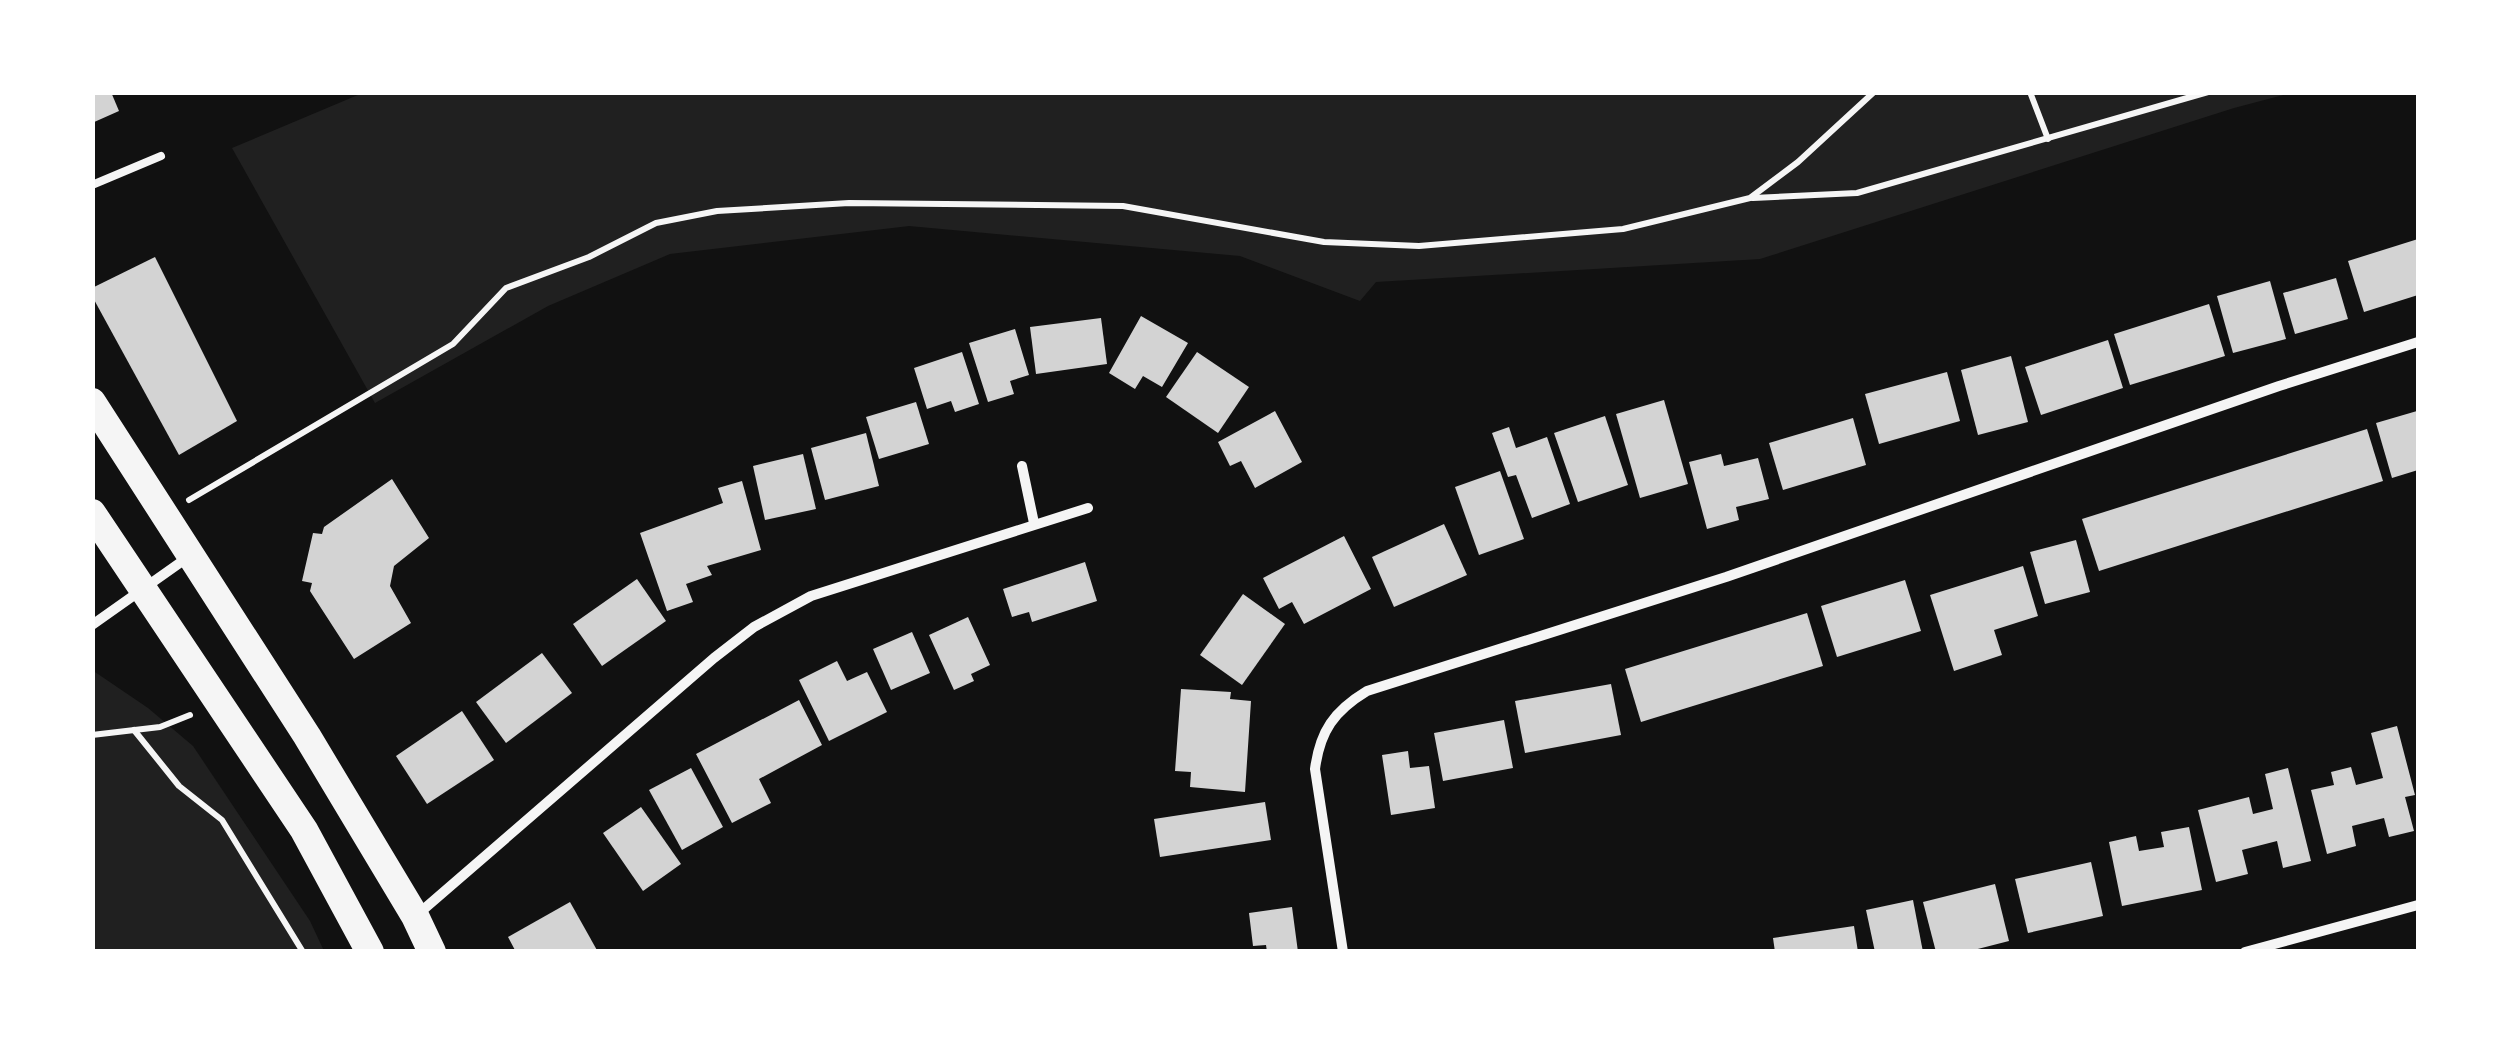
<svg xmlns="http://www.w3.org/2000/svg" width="2511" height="1044" font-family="Inter,sans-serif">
<rect width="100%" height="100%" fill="#111"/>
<!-- green -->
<g fill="#202020">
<path d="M 365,92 L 2291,93 L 2234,108 L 1760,259 L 1376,282 L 1360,301 L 1240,256 L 909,226 L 670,254 L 548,306 L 375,403 L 232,148 Z"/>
<path d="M 92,670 L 148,708 L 193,746 L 310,921 L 324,951 L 93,951 Z"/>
</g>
<!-- building -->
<g fill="#d3d3d3">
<path d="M 92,92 L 111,92 L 119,111 L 92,123 Z"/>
<path d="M 2418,239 L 2418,295 L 2364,312 L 2348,261 Z"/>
<path d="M 155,257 L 237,421 L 179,455 L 92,296 L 92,288 Z"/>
<path d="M 2336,278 L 2348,319 L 2295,334 L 2283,293 Z"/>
<path d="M 2270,281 L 2286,339 L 2233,353 L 2217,296 Z"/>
<path d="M 2209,304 L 2225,356 L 2130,385 L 2114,334 Z"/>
<path d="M 1141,316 L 1188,343 L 1162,387 L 1143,376 L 1135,389 L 1109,373 Z"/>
<path d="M 1101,318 L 1107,364 L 1036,374 L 1030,327 Z"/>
<path d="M 1015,329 L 1029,375 L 1010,381 L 1014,394 L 988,402 L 969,343 Z"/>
<path d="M 2108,340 L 2123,388 L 2041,415 L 2025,367 Z"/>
<path d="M 962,352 L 979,404 L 955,412 L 951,401 L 927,409 L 914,368 Z"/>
<path d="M 1197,352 L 1249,387 L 1218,433 L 1166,397 Z"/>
<path d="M 2011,356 L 2028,422 L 1978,435 L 1961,370 Z"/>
<path d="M 1947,372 L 1960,421 L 1879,444 L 1865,394 Z"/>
<path d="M 1664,400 L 1688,484 L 1640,498 L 1616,414 Z"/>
<path d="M 916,402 L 929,444 L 879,459 L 866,417 Z"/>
<path d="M 1275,411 L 1302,462 L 1255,488 L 1241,461 L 1230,466 L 1218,442 Z"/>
<path d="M 2417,411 L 2418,470 L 2392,478 L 2376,423 Z"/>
<path d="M 1605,416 L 1628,485 L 1578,502 L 1554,433 Z"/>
<path d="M 1853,418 L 1866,465 L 1783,490 L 1769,443 Z"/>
<path d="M 1509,427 L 1516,448 L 1547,437 L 1570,504 L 1532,518 L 1516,475 L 1508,477 L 1492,433 Z"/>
<path d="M 2367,429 L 2383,481 L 2099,571 L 2082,519 Z"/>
<path d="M 866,433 L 879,486 L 825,500 L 811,448 Z"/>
<path d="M 803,454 L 816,509 L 765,520 L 753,466 Z"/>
<path d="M 1721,454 L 1724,466 L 1758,458 L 1769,499 L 1736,507 L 1739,520 L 1707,529 L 1689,462 Z"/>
<path d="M 1500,471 L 1524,539 L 1479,555 L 1455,487 Z"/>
<path d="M 392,479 L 429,538 L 394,566 L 390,586 L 411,623 L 354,659 L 310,591 L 312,583 L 302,581 L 313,533 L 322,534 L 324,527 Z"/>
<path d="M 742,481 L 761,550 L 707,566 L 712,575 L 686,584 L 693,602 L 667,611 L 640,533 L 723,503 L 718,488 Z"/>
<path d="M 1444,524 L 1467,575 L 1394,607 L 1372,557 Z"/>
<path d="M 1344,536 L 1371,589 L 1304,624 L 1292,602 L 1279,609 L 1263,578 Z"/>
<path d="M 2076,540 L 2090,592 L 2045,604 L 2030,552 Z"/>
<path d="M 1085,562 L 1097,601 L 1032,622 L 1029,612 L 1012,617 L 1003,589 Z"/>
<path d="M 2023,566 L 2038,616 L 1994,630 L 2002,655 L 1954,671 L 1930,595 Z"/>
<path d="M 637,579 L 666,621 L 602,666 L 573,624 Z"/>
<path d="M 1905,580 L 1921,631 L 1837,657 L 1821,606 Z"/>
<path d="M 1243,594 L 1285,624 L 1242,685 L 1200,655 Z"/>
<path d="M 1807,613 L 1823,666 L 1641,722 L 1625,669 Z"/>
<path d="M 968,617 L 990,665 L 971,674 L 974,681 L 954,690 L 929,635 Z"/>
<path d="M 912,632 L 930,673 L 891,690 L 873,649 Z"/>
<path d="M 542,653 L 572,693 L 506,743 L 476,702 Z"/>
<path d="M 837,661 L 847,681 L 867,672 L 887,712 L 829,741 L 799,680 Z"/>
<path d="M 1611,684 L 1621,735 L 1525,753 L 1515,701 Z"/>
<path d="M 1181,689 L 1231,692 L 1230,699 L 1251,701 L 1245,792 L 1190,787 L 1191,772 L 1175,771 Z"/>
<path d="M 799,700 L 822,745 L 759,779 L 771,803 L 732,823 L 696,754 Z"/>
<path d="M 462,711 L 494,760 L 427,804 L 396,756 Z"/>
<path d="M 1504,720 L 1513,768 L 1443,781 L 1434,733 Z"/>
<path d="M 2397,726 L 2415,795 L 2405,797 L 2414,831 L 2389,837 L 2384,818 L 2352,826 L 2356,846 L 2327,854 L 2311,790 L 2334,785 L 2331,772 L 2351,767 L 2356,785 L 2383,778 L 2371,733 Z"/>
<path d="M 1408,751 L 1410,768 L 1429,766 L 1435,808 L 1391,815 L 1382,755 Z"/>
<path d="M 691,768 L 723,827 L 682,850 L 649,790 Z"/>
<path d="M 2288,768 L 2311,861 L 2283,868 L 2277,841 L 2242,850 L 2248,874 L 2216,882 L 2198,810 L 2249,797 L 2253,814 L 2273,809 L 2265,774 Z"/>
<path d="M 1265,802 L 1271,840 L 1160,857 L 1154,819 Z"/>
<path d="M 641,807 L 681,864 L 643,891 L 603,833 Z"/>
<path d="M 2189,827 L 2202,890 L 2122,906 L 2109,842 L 2136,836 L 2139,851 L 2164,847 L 2161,832 Z"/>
<path d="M 2091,862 L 2103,916 L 2028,933 L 2015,879 Z"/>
<path d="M 1995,884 L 2009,941 L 1966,952 L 1936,952 L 1923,902 Z"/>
<path d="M 1913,900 L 1923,952 L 1875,952 L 1866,910 Z"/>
<path d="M 570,902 L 598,952 L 516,952 L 508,937 Z"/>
<path d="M 1292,907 L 1298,952 L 1267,952 L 1266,945 L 1253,946 L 1249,913 Z"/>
<path d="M 1854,926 L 1858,952 L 1775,952 L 1773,938 Z"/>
</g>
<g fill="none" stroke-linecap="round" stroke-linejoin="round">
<!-- path -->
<g stroke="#f5f5f5" stroke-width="6">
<path d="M 2030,92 L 2048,139"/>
<path d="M 1753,198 L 1857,193 L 2208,92"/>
<path d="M 189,500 L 453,344 L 506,288 L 589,257 L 656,223 L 717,211 L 849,203 L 1123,206 L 1324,242 L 1419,246 L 1623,229 L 1750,198 L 1798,162 L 1874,92"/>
<path d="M 134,730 L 179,786 L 222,820 L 303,952"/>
<path d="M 92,735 L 160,727 L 190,715"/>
</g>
<!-- service -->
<path stroke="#f5f5f5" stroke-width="8" d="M 92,185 L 161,156"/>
<!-- minor -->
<g stroke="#f5f5f5" stroke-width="10">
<path d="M 1022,466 L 1034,523"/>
<path d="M 92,625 L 191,555"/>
<path d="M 417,915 L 714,658 L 754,627 L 811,596 L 1088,508"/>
<path d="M 1343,952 L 1315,769 C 1320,731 1334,711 1367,691 L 1726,577 L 2279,386 L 2418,342"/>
<path d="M 2245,952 L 2418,905"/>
</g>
<!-- trunk -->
<g stroke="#f5f5f5" stroke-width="28">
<path d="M 92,402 L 307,736 L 415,916 L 432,952"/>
<path d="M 92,513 L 304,830 L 370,952"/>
</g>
</g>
<!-- border -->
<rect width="2511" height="1044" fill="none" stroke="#ffffff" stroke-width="190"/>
</svg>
